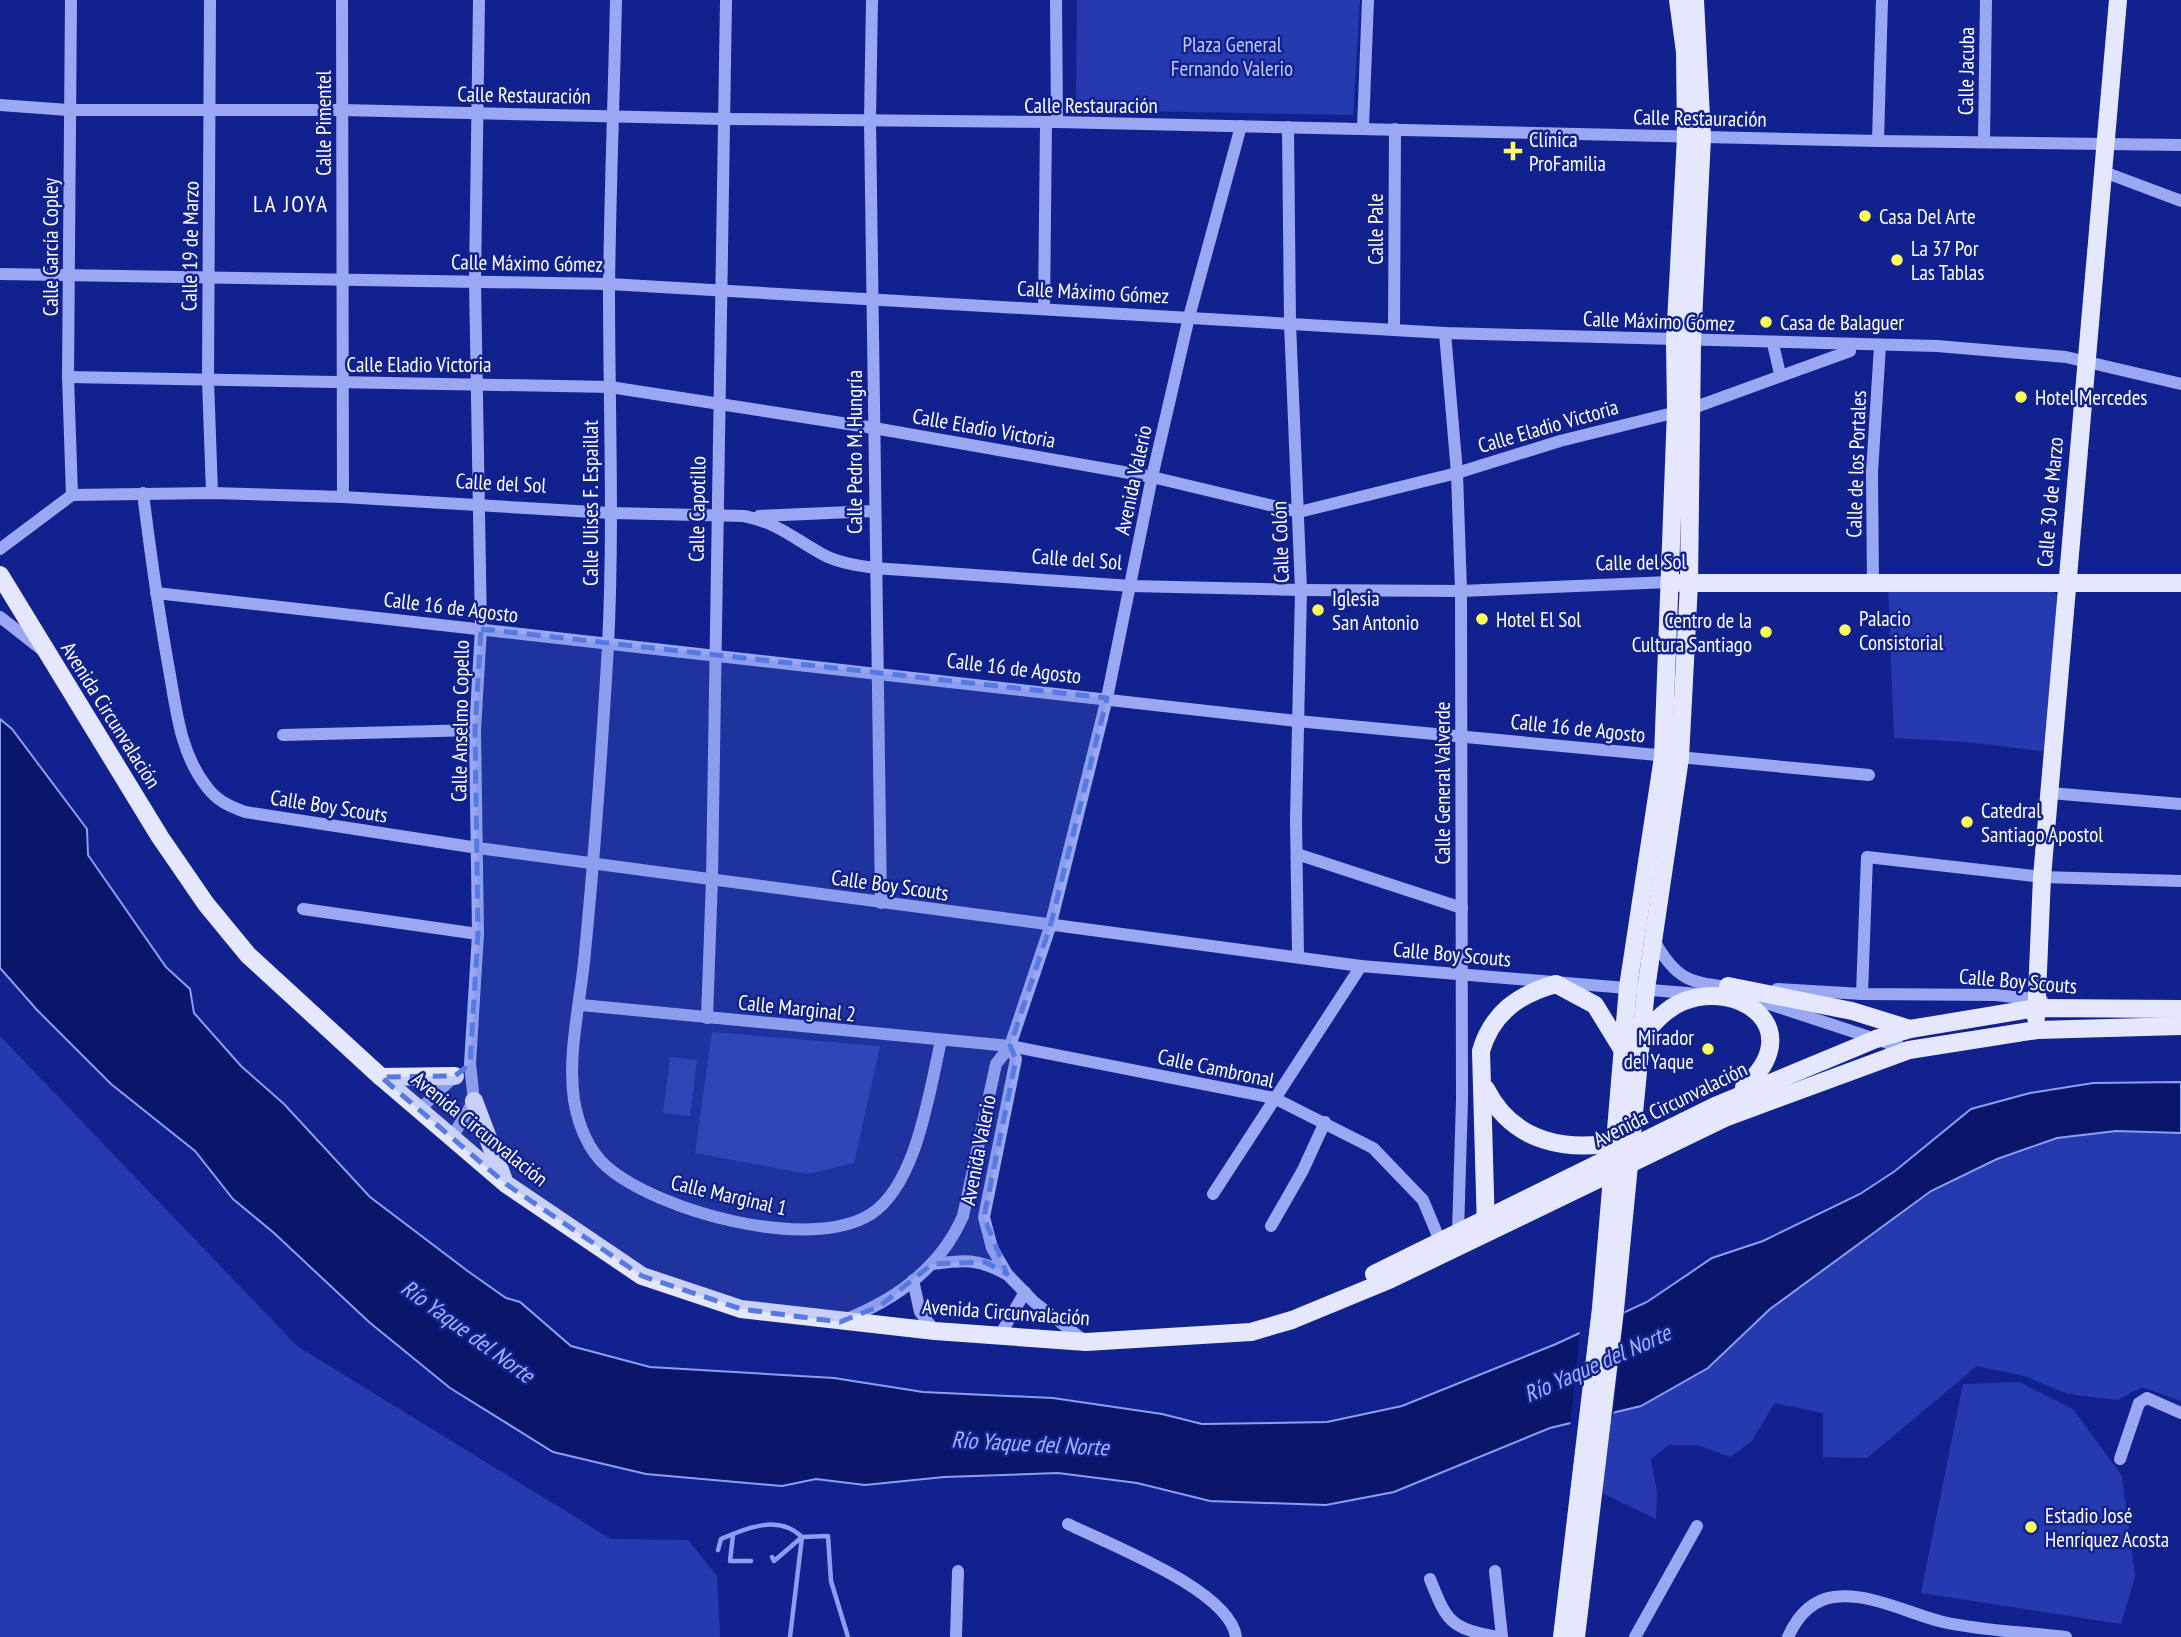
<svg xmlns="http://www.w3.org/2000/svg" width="2181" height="1637" font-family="'PT Sans Narrow',sans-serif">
<rect width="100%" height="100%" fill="#11228e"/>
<!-- green -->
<g fill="#263aaf">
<path d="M 1077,0 L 1360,0 L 1353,115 L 1076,110 Z"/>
<path d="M 2047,586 L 2058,596 L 2049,752 L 1967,742 L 1894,738 L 1888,588 Z"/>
<path d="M 712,1032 L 880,1046 L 854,1163 L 808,1174 L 695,1153 Z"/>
<path d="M 0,1036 L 297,1346 L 611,1539 L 688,1540 L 717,1576 L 720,1637 L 0,1637 Z"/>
<path d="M 670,1057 L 697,1060 L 690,1116 L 663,1113 Z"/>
<path d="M 2116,1131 L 2181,1133 L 2181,1401 L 2142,1387 L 2117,1400 L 2068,1394 L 2024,1376 L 1977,1366 L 1867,1458 L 1823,1457 L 1823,1413 L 1775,1403 L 1751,1442 L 1730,1457 L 1698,1445 L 1669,1445 L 1651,1459 L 1657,1493 L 1656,1519 L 1602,1493 L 1608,1426 L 1613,1413 L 1641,1406 L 1708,1368 L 1770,1309 L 1931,1191 L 1997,1159 L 2056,1138 Z"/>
<path d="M 2019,1382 L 2073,1409 L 2122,1476 L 2135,1577 L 2121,1624 L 1921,1593 L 1963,1384 Z"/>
</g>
<!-- water -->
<path fill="#0a166a" stroke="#8c9df5" stroke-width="2" d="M 0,719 L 12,729 L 87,829 L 88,855 L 166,967 L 190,989 L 194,1013 L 241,1066 L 284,1104 L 370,1197 L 469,1272 L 506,1298 L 520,1302 L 571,1346 L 650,1367 L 834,1378 L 923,1392 L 1053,1398 L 1162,1414 L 1202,1424 L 1327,1422 L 1402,1406 L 1556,1344 L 1647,1302 L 1712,1258 L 1763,1241 L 1860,1194 L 1895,1171 L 1971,1109 L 2030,1093 L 2093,1083 L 2181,1082 L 2181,1133 L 2116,1131 L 2057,1138 L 1997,1159 L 1931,1191 L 1770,1309 L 1708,1368 L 1641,1406 L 1550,1428 L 1394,1492 L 1326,1505 L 1210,1501 L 1137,1483 L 1058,1473 L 944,1477 L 865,1485 L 816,1479 L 782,1486 L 646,1474 L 553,1452 L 450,1388 L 369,1322 L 274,1233 L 233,1199 L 195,1151 L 111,1084 L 37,1010 L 0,968 Z"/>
<!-- pier -->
<path fill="#11228e" d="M 1625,1308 L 1613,1417 L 1570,1427 L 1580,1329 Z"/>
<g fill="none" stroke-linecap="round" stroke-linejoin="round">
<!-- stream -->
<g stroke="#8c9df5" stroke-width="4.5">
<path d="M 733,1535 L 730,1561 L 751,1561"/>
<path d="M 718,1550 L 721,1539 C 747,1528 778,1514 802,1537"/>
<path d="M 772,1557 L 774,1561 L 802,1537 L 828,1536 L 831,1581 L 848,1637"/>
<path d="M 790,1637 L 802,1537"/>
</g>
<!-- minor -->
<g stroke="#9aa7f2" stroke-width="12">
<path d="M 71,0 L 68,377 L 72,495"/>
<path d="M 210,0 L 208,380 L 212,493"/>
<path d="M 342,0 L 343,497"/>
<path d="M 616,0 C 614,97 610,193 609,290 C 609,409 614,528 608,646 C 602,748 595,850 585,952 C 581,1000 567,1053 574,1100 C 578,1124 588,1150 606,1166 C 657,1211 810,1253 871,1214 C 917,1184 929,1092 941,1041"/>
<path d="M 872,0 L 870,120 L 881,903"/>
<path d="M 1056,0 L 1057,122"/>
<path d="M 0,105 L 68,110 L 342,110 L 725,119 L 1057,122 L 1878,141 L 2181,145"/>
<path d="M 1288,127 L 1290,323 L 1301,590 L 1296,820 L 1298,955"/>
<path d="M 1363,128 L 1368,0"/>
<path d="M 1878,141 L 1882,0"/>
<path d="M 1984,141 L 1986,0"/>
<path d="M 2104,172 L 2181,201"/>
<path d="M 0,274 L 609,284 L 1445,333 L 1937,346 L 2066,357 L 2181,384"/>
<path d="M 1044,308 L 1046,124"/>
<path d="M 1394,330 L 1395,129"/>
<path d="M 1445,333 L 1457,473 L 1461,591 L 1462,1100 L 1458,1232"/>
<path d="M 1773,344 L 1780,374"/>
<path d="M 68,377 L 610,387 L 874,428 L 1152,477 L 1299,512 L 1457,473 L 1560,441 L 1693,408 L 1850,351"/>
<path d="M 143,493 C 150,550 158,607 168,664 C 176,706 179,751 206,786 C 217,801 229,806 245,812 L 478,848 L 1361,966 L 1699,994"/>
<path d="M 759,516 L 874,511"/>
<path d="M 0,549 L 72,495 L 212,493 L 343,497 L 610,513 L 744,516 C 778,523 793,538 822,554 C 838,563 856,565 874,568 L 1131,586 L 1301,590 L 1461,591 L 1669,582"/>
<path d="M 1873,584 L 1872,472 L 1880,346"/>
<path d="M 156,593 L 1297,721 L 1869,775"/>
<path d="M 0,617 L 41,649"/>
<path d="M 283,735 L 475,730"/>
<path d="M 2050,793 L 2181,804"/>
<path d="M 1297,854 L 1462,908"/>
<path d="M 303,909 L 478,934"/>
<path d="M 1654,940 C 1675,979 1690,984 1734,987"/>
<path d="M 1777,989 L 1862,994 L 1996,995 L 2042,1000"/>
<path d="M 1862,994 L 1867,857 L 2042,877 L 2181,881"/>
<path d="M 1742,999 L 1763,1002 L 1909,1050"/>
<path d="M 581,1005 L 1010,1046 L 1274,1098 L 1373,1148 L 1423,1200 L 1440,1241"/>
<path d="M 707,1018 L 712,879 L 726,0"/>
<path d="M 1010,1046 L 1016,1059 L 984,1217 L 992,1248 L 1007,1274 L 1034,1302 L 1086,1342"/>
<path d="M 419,1110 L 456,1075"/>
<path d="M 452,1137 L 474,1101 L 470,1064 L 478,934 L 475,730 L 481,629 L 475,281 L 479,0"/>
<path d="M 1213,1194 L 1361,966"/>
<path d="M 1271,1226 L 1303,1170 L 1325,1122"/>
<path d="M 932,1264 C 964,1260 977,1258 1006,1274"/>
<path d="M 913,1280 L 920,1312 L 935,1331"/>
<path d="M 844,1320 C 895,1300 941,1267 963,1216 L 996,1064 L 1010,1046 L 1050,927 L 1107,698 L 1152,477 L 1189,317 L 1241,126"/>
<path d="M 1000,1335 L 1025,1292"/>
<path d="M 2120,1459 L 2139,1403 L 2147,1398 L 2181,1413"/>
<path d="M 1068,1524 C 1108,1544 1230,1590 1236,1637"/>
<path d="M 1495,1571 L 1502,1637"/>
<path d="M 1430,1579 C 1447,1622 1450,1628 1497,1637"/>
<path d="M 956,1637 L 958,1571"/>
<path d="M 1635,1637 L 1697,1526"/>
<path d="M 1788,1637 C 1797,1617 1811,1600 1834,1597 C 1869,1592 1910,1614 1943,1622 C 1983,1631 2026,1632 2066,1637"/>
</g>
<!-- major -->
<g stroke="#e5e7ff" stroke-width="18">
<path d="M 0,575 L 160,837 L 206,904 L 248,955 L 381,1077 L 506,1184 L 642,1276 L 741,1309 L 935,1331 L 1086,1342 L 1251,1332 L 1292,1320 L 1389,1280 L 1727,1117 L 1909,1050 L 2037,1030 L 2181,1026"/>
<path d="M 1680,583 L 2181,583"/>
<path d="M 1728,986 L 1852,1011 L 1910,1029"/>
<path d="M 2036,1018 L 2042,877 L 2118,0"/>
<path d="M 1641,1037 C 1653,1024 1665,1009 1682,1002 C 1740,978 1809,1030 1744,1087"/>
<path d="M 381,1077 L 455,1076"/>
<path d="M 1486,1089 C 1513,1143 1568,1153 1623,1141"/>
<path d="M 474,1101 L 503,1178"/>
<path d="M 1486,1229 L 1481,1051 C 1492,1013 1519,994 1556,984 L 1595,1005 L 1622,1049"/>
<path d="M 1374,1274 L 1715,1106 L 1876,1039 L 1910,1029 L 2036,1008 L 2181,1009"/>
<path d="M 1562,1637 L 1601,1308 L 1628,987 L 1663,757 L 1676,410 L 1675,341 L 1686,137 L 1685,52 L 1678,0"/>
<path d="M 1576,1637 L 1615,1310 L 1646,989 L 1680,758 L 1689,583 L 1692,342 L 1702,137 L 1695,0"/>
</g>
</g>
<!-- marked area -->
<path fill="#567ae2" fill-opacity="0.2" stroke="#567ae2" stroke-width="5" stroke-dasharray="14 9" stroke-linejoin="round" d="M 481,629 L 1107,698 L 1050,927 L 1010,1046 L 1016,1059 L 984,1217 L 1007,1274 L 985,1262 L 932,1264 L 880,1306 L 840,1322 L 741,1309 L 642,1276 L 506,1184 L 381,1077 L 455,1076 L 470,1064 L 478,934 L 475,730 Z"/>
<!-- markers -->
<g fill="#fdff5b" stroke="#11228e" stroke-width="2.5">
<path d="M1509.5 140.5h7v7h7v7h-7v7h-7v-7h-7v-7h7z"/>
<circle cx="1865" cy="216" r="7"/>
<circle cx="1897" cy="260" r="7"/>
<circle cx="1766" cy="322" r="7"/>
<circle cx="2021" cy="397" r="7"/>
<circle cx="1318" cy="610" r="7"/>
<circle cx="1482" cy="619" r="7"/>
<circle cx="1845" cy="630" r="7"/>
<circle cx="1766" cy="632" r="7"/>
<circle cx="1967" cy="822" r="7"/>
<circle cx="1708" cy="1049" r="7"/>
<circle cx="2031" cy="1527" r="7"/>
</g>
<g text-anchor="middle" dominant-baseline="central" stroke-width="5" stroke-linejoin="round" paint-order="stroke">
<!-- park labels -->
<g font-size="21" fill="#c1cafd" stroke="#11228e">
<text x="1232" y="44">Plaza General<tspan x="1232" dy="24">Fernando Valerio</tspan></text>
</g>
<!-- street labels -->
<g font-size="21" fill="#fff" stroke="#11228e">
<text transform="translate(1966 71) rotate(-89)">Calle Jacuba</text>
<text transform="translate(524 95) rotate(1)">Calle Restauración</text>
<text x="1091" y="105">Calle Restauración</text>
<text transform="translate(1700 118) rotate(1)">Calle Restauración</text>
<text transform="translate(323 123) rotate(-90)">Calle Pimentel</text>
<text transform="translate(1375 229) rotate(-90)">Calle Pale</text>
<text transform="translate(190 246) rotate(-89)">Calle 19 de Marzo</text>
<text transform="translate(50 247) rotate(-90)">Calle García Copley</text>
<text transform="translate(527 263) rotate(1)">Calle Máximo Gómez</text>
<text transform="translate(1093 292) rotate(3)">Calle Máximo Gómez</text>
<text transform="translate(1659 321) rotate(2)">Calle Máximo Gómez</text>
<text x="419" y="364">Calle Eladio Victoria</text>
<text transform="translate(1548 426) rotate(-16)">Calle Eladio Victoria</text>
<text transform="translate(984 428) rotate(10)">Calle Eladio Victoria</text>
<text transform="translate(854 452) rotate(-90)">Calle Pedro M. Hungría</text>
<text transform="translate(1856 464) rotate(-88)">Calle de los Portales</text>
<text transform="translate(1133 480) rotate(-78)">Avenida Valerio</text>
<text transform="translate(501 483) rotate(3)">Calle del Sol</text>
<text transform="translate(2050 502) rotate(-85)">Calle 30 de Marzo</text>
<text transform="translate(590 503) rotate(-90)">Calle Ulises F. Espaillat</text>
<text transform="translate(697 509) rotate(-89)">Calle Capotillo</text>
<text transform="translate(1280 542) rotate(-92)">Calle Colón</text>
<text transform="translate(1077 559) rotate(4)">Calle del Sol</text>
<text transform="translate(1641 562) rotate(-1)">Calle del Sol</text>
<text transform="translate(451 607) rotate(7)">Calle 16 de Agosto</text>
<text transform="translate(1014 668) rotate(7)">Calle 16 de Agosto</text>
<text transform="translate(111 715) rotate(58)">Avenida Circunvalación</text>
<text transform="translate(460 721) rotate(-89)">Calle Anselmo Copello</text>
<text transform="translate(1578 728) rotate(6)">Calle 16 de Agosto</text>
<text transform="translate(1442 783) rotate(-90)">Calle General Valverde</text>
<text transform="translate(329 806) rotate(9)">Calle Boy Scouts</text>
<text transform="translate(890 885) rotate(8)">Calle Boy Scouts</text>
<text transform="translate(1452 954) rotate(5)">Calle Boy Scouts</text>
<text transform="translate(2018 981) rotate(5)">Calle Boy Scouts</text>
<text transform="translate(797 1008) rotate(6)">Calle Marginal 2</text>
<text transform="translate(1216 1068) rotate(12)">Calle Cambronal</text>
<text transform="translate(1670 1104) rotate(-26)">Avenida Circunvalación</text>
<text transform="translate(480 1129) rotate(39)">Avenida Circunvalación</text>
<text transform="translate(978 1150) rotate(-79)">Avenida Valerio</text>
<text transform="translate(729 1195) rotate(13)">Calle Marginal 1</text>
<text transform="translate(1006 1312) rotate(4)">Avenida Circunvalación</text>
</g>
<!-- poi labels -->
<g font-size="21" fill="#fff" stroke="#11228e" text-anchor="start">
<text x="1529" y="139">Clínica<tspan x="1529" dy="24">ProFamilia</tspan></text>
<text x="1879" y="216">Casa Del Arte</text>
<text x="1911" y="248">La 37 Por<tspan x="1911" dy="24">Las Tablas</tspan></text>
<text x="1780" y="322">Casa de Balaguer</text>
<text x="2035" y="397">Hotel Mercedes</text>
<text x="1332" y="598">Iglesia<tspan x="1332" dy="24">San Antonio</tspan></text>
<text x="1859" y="618">Palacio<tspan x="1859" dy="24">Consistorial</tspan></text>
<text x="1496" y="619">Hotel El Sol</text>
<text x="1752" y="620" text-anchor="end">Centro de la<tspan x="1752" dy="24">Cultura Santiago</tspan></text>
<text x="1981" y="810">Catedral<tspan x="1981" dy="24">Santiago Apostol</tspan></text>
<text x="1694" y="1037" text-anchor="end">Mirador<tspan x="1694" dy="24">del Yaque</tspan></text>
<text x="2045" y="1515">Estadio José<tspan x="2045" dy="24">Henríquez Acosta</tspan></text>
</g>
<!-- neighbourhood labels -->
<g font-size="23" letter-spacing="2" fill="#fff" stroke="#11228e">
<text x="291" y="203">LA JOYA</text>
</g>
<!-- water labels -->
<g font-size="23" font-style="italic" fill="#a6b3f9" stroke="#11228e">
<text transform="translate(468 1331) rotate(36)">Río Yaque del Norte</text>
<text transform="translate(1597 1363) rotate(-24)">Río Yaque del Norte</text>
<text transform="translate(1030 1443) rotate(3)">Río Yaque del Norte</text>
</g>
</g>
</svg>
